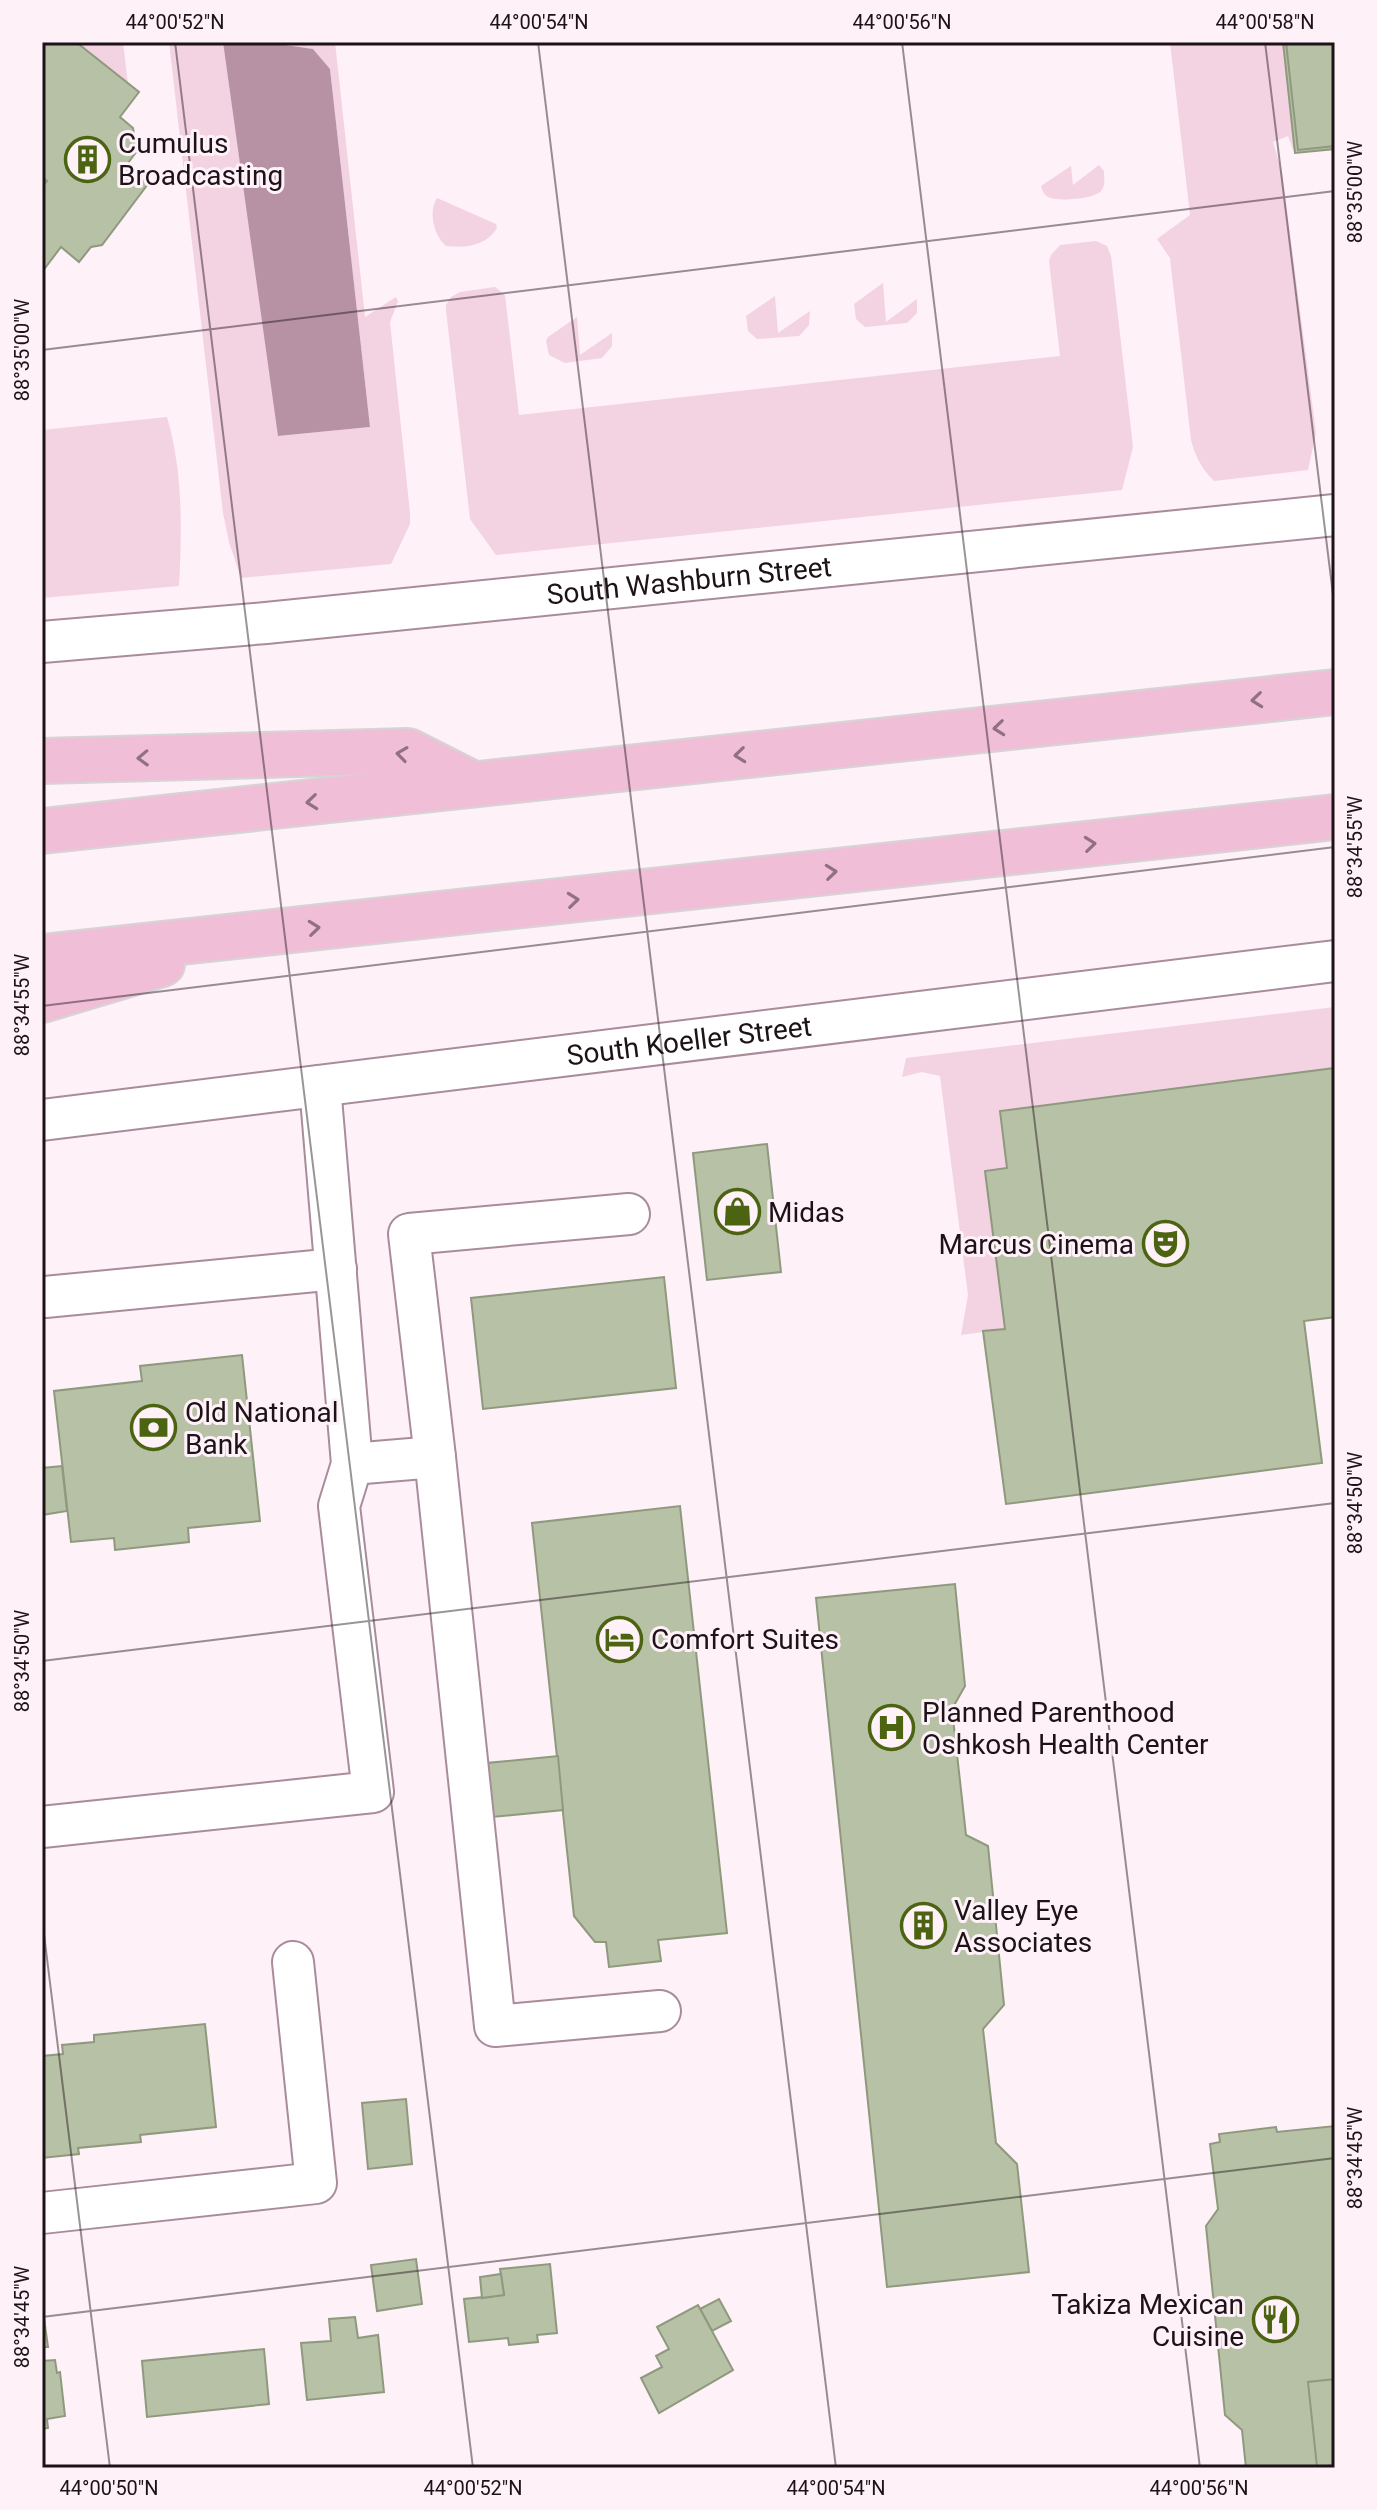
<svg xmlns="http://www.w3.org/2000/svg" width="1377" height="2510" font-family="Roboto,sans-serif">
<rect width="100%" height="100%" fill="#fef1f7"/>
<!-- green -->
<g fill="#f3d2e2">
<path d="M 76,42 L 123,42 L 128,84 Z"/>
<path d="M 169,42 L 223,42 L 279,436 L 370,427 L 330,69 L 313,49 L 265,42 L 335,42 L 365,317 L 396,297 L 398,301 L 390,322 L 410,513 L 410,524 L 391,564 L 241,578 L 229,542 L 223,513 Z"/>
<path d="M 1170,42 L 1286,42 L 1298,150 L 1294,152 L 1288,136 L 1273,142 L 1282,172 L 1316,433 L 1308,470 L 1214,481 C 1202,469 1195,456 1191,440 L 1170,258 L 1157,239 L 1190,215 Z"/>
<path d="M 1099,165 L 1104,171 C 1104,178 1106,185 1101,191 C 1094,199 1058,202 1048,197 C 1043,194 1043,191 1041,186 L 1071,166 L 1073,185 Z"/>
<path d="M 437,198 L 496,224 L 497,228 C 486,246 466,248 446,246 C 434,236 428,212 437,198 Z"/>
<path d="M 1096,241 L 1107,246 L 1111,256 L 1133,447 L 1122,490 L 496,555 L 470,519 L 446,310 L 446,305 L 451,297 L 460,292 L 495,287 L 505,295 L 519,415 L 1060,356 L 1049,261 L 1051,255 L 1060,245 Z"/>
<path d="M 883,283 L 886,322 L 917,299 L 917,313 L 907,323 L 865,327 L 856,319 L 854,304 Z"/>
<path d="M 775,296 L 778,333 L 810,311 L 809,325 L 799,336 L 757,339 L 748,331 L 746,316 Z"/>
<path d="M 577,317 L 580,355 L 612,333 L 612,346 L 602,358 L 565,363 L 549,355 L 546,341 L 548,337 Z"/>
<path d="M 167,417 C 183,472 182,529 179,586 L 42,598 L 42,430 Z"/>
<path d="M 1335,1007 L 1335,1068 L 1000,1111 L 1007,1168 L 985,1171 L 1005,1329 L 961,1335 L 968,1295 L 940,1076 L 922,1072 L 902,1077 L 906,1058 Z"/>
</g>
<!-- water -->
<path fill="#b791a4" d="M 223,42 L 265,42 L 313,49 L 330,69 L 370,427 L 278,436 Z"/>
<!-- building -->
<g fill="#b6c1a5" stroke="#8f997f" stroke-width="2">
<path d="M 42,42 L 76,42 L 139,92 L 120,117 L 133,128 L 137,151 L 125,167 L 148,184 L 102,245 L 91,247 L 79,262 L 61,247 L 42,272 L 42,187 L 47,181 L 42,177 Z"/>
<path d="M 1283,42 L 1335,42 L 1335,149 L 1295,153 Z"/>
<path d="M 1286,42 L 1335,42 L 1335,146 L 1298,150 Z"/>
<path d="M 1335,1068 L 1335,1317 L 1304,1321 L 1322,1463 L 1006,1504 L 983,1331 L 1005,1329 L 985,1171 L 1007,1168 L 1000,1111 Z"/>
<path d="M 767,1144 L 781,1272 L 707,1280 L 693,1153 Z"/>
<path d="M 664,1277 L 676,1388 L 483,1409 L 471,1298 Z"/>
<path d="M 242,1355 L 260,1521 L 188,1528 L 189,1542 L 115,1550 L 114,1538 L 71,1542 L 54,1391 L 142,1381 L 140,1366 Z"/>
<path d="M 62,1466 L 67,1511 L 42,1515 L 42,1468 Z"/>
<path d="M 680,1506 L 727,1933 L 658,1940 L 661,1961 L 609,1967 L 606,1942 L 595,1942 L 574,1916 L 532,1523 Z"/>
<path d="M 955,1584 L 965,1686 L 952,1709 L 966,1835 L 988,1846 L 1004,2005 L 983,2029 L 996,2143 L 1017,2164 L 1029,2272 L 887,2287 L 816,1598 Z"/>
<path d="M 558,1756 L 563,1810 L 492,1817 L 487,1763 Z"/>
<path d="M 205,2024 L 216,2127 L 140,2135 L 141,2142 L 78,2148 L 79,2154 L 42,2158 L 42,2056 L 63,2054 L 62,2045 L 94,2042 L 94,2035 Z"/>
<path d="M 406,2099 L 412,2164 L 368,2169 L 362,2103 Z"/>
<path d="M 1335,2126 L 1335,2465 L 1308,2468 L 1246,2468 L 1242,2430 L 1225,2415 L 1206,2226 L 1218,2209 L 1210,2144 L 1220,2142 L 1219,2134 L 1276,2127 L 1277,2132 Z"/>
<path d="M 416,2259 L 422,2304 L 377,2311 L 371,2265 Z"/>
<path d="M 550,2264 L 557,2333 L 537,2335 L 538,2342 L 509,2345 L 508,2338 L 469,2342 L 464,2299 L 504,2295 L 500,2269 Z"/>
<path d="M 501,2274 L 504,2295 L 482,2298 L 480,2277 Z"/>
<path d="M 719,2299 L 731,2321 L 712,2331 L 700,2309 Z"/>
<path d="M 42,2304 L 48,2347 L 42,2347 Z"/>
<path d="M 698,2305 L 733,2370 L 659,2413 L 641,2378 L 662,2367 L 656,2356 L 669,2349 L 657,2327 Z"/>
<path d="M 355,2317 L 358,2338 L 378,2335 L 384,2392 L 307,2400 L 301,2343 L 331,2341 L 329,2319 Z"/>
<path d="M 264,2349 L 269,2404 L 147,2417 L 142,2361 Z"/>
<path d="M 55,2360 L 57,2373 L 60,2372 L 65,2416 L 47,2419 L 48,2428 L 42,2429 L 42,2361 Z"/>
<path d="M 1335,2379 L 1335,2465 L 1317,2467 L 1308,2382 Z"/>
</g>
<g fill="none" stroke-linecap="round" stroke-linejoin="round">
<defs>
<g id="minor">
<path id="s1" d="M 42,642 L 266,623 L 1335,515"/>
<path id="s2" d="M 42,1120 L 1335,961"/>
<path d="M 45,1297 L 336,1269"/>
<path d="M 435,1457 L 495,2026 L 660,2011"/>
<path d="M 352,1464 L 435,1457 L 409,1234 L 629,1214"/>
<path d="M 42,1827 L 373,1792 L 339,1506 L 352,1464 L 320,1086"/>
<path d="M 42,2213 L 316,2183 L 293,1962"/>
</g>
<g id="highway">
<path d="M 42,761 L 408,751 L 473,784"/>
<path d="M 42,831 L 1335,692"/>
<path d="M 42,957 L 1335,817"/>
<path d="M 42,1000 L 162,964"/>
</g>
</defs>
<!-- minor casing -->
<use href="#minor" stroke="#a98c9b" stroke-width="44"/>
<!-- highway casing -->
<use href="#highway" stroke="#d6d4d5" stroke-width="48"/>
<!-- minor -->
<use href="#minor" stroke="#fff" stroke-width="40"/>
<!-- highway -->
<use href="#highway" stroke="#f1bed8" stroke-width="44"/>
</g>
<!-- one-way arrows -->
<defs><path id="oneway-chevron" d="M-2-3.5L2.5 0L-2 3.5" fill="none" stroke-width="1.6" stroke-linecap="round" stroke-linejoin="round" transform="scale(2)"/></defs>
<g stroke="#917181">
<use href="#oneway-chevron" transform="translate(1257 700) rotate(174)"/>
<use href="#oneway-chevron" transform="translate(999 728) rotate(174)"/>
<use href="#oneway-chevron" transform="translate(402 754) rotate(-172)"/>
<use href="#oneway-chevron" transform="translate(740 755) rotate(174)"/>
<use href="#oneway-chevron" transform="translate(143 758) rotate(178)"/>
<use href="#oneway-chevron" transform="translate(312 802) rotate(174)"/>
<use href="#oneway-chevron" transform="translate(1090 844) rotate(-6)"/>
<use href="#oneway-chevron" transform="translate(831 872) rotate(-6)"/>
<use href="#oneway-chevron" transform="translate(573 900) rotate(-6)"/>
<use href="#oneway-chevron" transform="translate(314 928) rotate(-6)"/>
</g>
<!-- ticks -->
<path fill="none" stroke="#1c1217" stroke-width="2" stroke-opacity="0.45" d="M 175,42 L 473,2468M 538,42 L 836,2468M 902,42 L 1200,2468M 1265,42 L 1335,611M 42,350 L 1335,191M 42,1006 L 1335,847M 42,1661 L 1335,1503M 42,1918 L 110,2468M 42,2317 L 1335,2158"/>
<!-- icons -->
<defs>
<symbol id="building-ring" viewBox="-11 -11 22 22"><circle r="9.5" fill="#fef1f7" stroke="#4c6411" stroke-width="1.5"/><path d="M-4-6H4V6H1V3H-1V6H-4ZM-2.5-4.3h1.7v1.8h-1.7ZM.8-4.3h1.7v1.8H.8ZM-2.5-1h1.7V.8h-1.7ZM.8-1h1.7V.8H.8Z" fill="#4c6411"/></symbol>
<symbol id="shop-ring" viewBox="-11 -11 22 22"><circle r="9.5" fill="#fef1f7" stroke="#4c6411" stroke-width="1.5"/><path d="M-5-2.5h2.3a2.7 3.5 0 0 1 5.4 0H5L5.5 6h-11ZM-1.5-2.5h3a1.5 2.3 0 0 0-3 0Z" fill="#4c6411"/></symbol>
<symbol id="theatre-ring" viewBox="-11 -11 22 22"><circle r="9.5" fill="#fef1f7" stroke="#4c6411" stroke-width="1.5"/><path d="M-5-5.5Q0-4 5-5.5V0Q5 5 0 6Q-5 5-5 0ZM-3.3-2.5H-1v1.5H-3.3ZM1-2.5H3.3v1.5H1ZM-2.8 1Q0 5.5 2.8 1Z" fill="#4c6411"/></symbol>
<symbol id="bank-ring" viewBox="-11 -11 22 22"><circle r="9.5" fill="#fef1f7" stroke="#4c6411" stroke-width="1.5"/><path d="M-6-4H6V4H-6ZM0-2.3a2.3 2.3 0 1 0 0 4.6a2.3 2.3 0 1 0 0-4.6Z" fill="#4c6411"/></symbol>
<symbol id="hotel-ring" viewBox="-11 -11 22 22"><circle r="9.5" fill="#fef1f7" stroke="#4c6411" stroke-width="1.5"/><path d="M-6-4.5h1.5V1H6V5H4.5V3h-9V5H-6ZM-4 0a1.8 1.8 0 1 1 3.6 0ZM.5 0V-2.5h3Q6-2.5 6 0Z" fill="#4c6411"/></symbol>
<symbol id="hospital-ring" viewBox="-11 -11 22 22"><circle r="9.5" fill="#fef1f7" stroke="#4c6411" stroke-width="1.5"/><path d="M-5-5h3v3.5h4V-5h3V5h-3V1.5h-4V5h-3Z" fill="#4c6411"/></symbol>
<symbol id="restaurant-ring" viewBox="-11 -11 22 22"><circle r="9.5" fill="#fef1f7" stroke="#4c6411" stroke-width="1.5"/><path d="M-5-6h1v4h1v-4h1v4h1v-4h1v5L-1.5 .5V6h-2V.5L-5-1ZM5-6V6H3V1.5H1.5Q1.5-4 5-6Z" fill="#4c6411"/></symbol>
</defs>
<g fill-rule="evenodd">
<use href="#building-ring" x="62" y="134" width="51" height="51"/>
<use href="#shop-ring" x="712" y="1186" width="51" height="51"/>
<use href="#theatre-ring" x="1140" y="1218" width="51" height="51"/>
<use href="#bank-ring" x="128" y="1402" width="51" height="51"/>
<use href="#hotel-ring" x="594" y="1614" width="51" height="51"/>
<use href="#hospital-ring" x="866" y="1702" width="51" height="51"/>
<use href="#building-ring" x="898" y="1900" width="51" height="51"/>
<use href="#restaurant-ring" x="1250" y="2294" width="51" height="51"/>
</g>
<g text-anchor="middle" dominant-baseline="central" stroke-width="6" stroke-linejoin="round" paint-order="stroke">
<!-- poi labels -->
<g font-size="28" fill="#1c1217" stroke="#fef1f7" text-anchor="start">
<text x="118" y="143">Cumulus<tspan x="118" dy="32">Broadcasting</tspan></text>
<text x="768" y="1212">Midas</text>
<text x="1134" y="1244" text-anchor="end">Marcus Cinema</text>
<text x="185" y="1412">Old National<tspan x="185" dy="32">Bank</tspan></text>
<text x="651" y="1639">Comfort Suites</text>
<text x="922" y="1712">Planned Parenthood<tspan x="922" dy="32">Oshkosh Health Center</tspan></text>
<text x="954" y="1910">Valley Eye<tspan x="954" dy="32">Associates</tspan></text>
<text x="1244" y="2304" text-anchor="end">Takiza Mexican<tspan x="1244" dy="32">Cuisine</tspan></text>
</g>
<!-- street labels -->
<g font-size="28" fill="#1c1217" stroke="#fef1f7">
<text stroke="none"><textPath href="#s1" startOffset="650">South Washburn Street</textPath></text>
<text stroke="none"><textPath href="#s2" startOffset="652">South Koeller Street</textPath></text>
</g>
</g>
<!-- border -->
<rect width="1377" height="2510" fill="none" stroke="#fef1f7" stroke-width="88"/>
<rect x="44" y="44" width="1289" height="2422" fill="none" stroke="#1c1217" stroke-width="3"/>
<g font-size="20" text-anchor="middle" fill="#1c1217">
<text x="175" y="29">44°00'52"N</text>
<text x="539" y="29">44°00'54"N</text>
<text x="902" y="29">44°00'56"N</text>
<text x="1265" y="29">44°00'58"N</text>
<text transform="translate(1355 192) rotate(-90)" y="7">88°35'00"W</text>
<text transform="translate(22 350) rotate(-90)" y="7">88°35'00"W</text>
<text transform="translate(1355 847) rotate(-90)" y="7">88°34'55"W</text>
<text transform="translate(22 1005) rotate(-90)" y="7">88°34'55"W</text>
<text transform="translate(1355 1503) rotate(-90)" y="7">88°34'50"W</text>
<text transform="translate(22 1661) rotate(-90)" y="7">88°34'50"W</text>
<text transform="translate(1355 2158) rotate(-90)" y="7">88°34'45"W</text>
<text transform="translate(22 2317) rotate(-90)" y="7">88°34'45"W</text>
<text x="109" y="2495">44°00'50"N</text>
<text x="473" y="2495">44°00'52"N</text>
<text x="836" y="2495">44°00'54"N</text>
<text x="1199" y="2495">44°00'56"N</text>
</g>
</svg>
